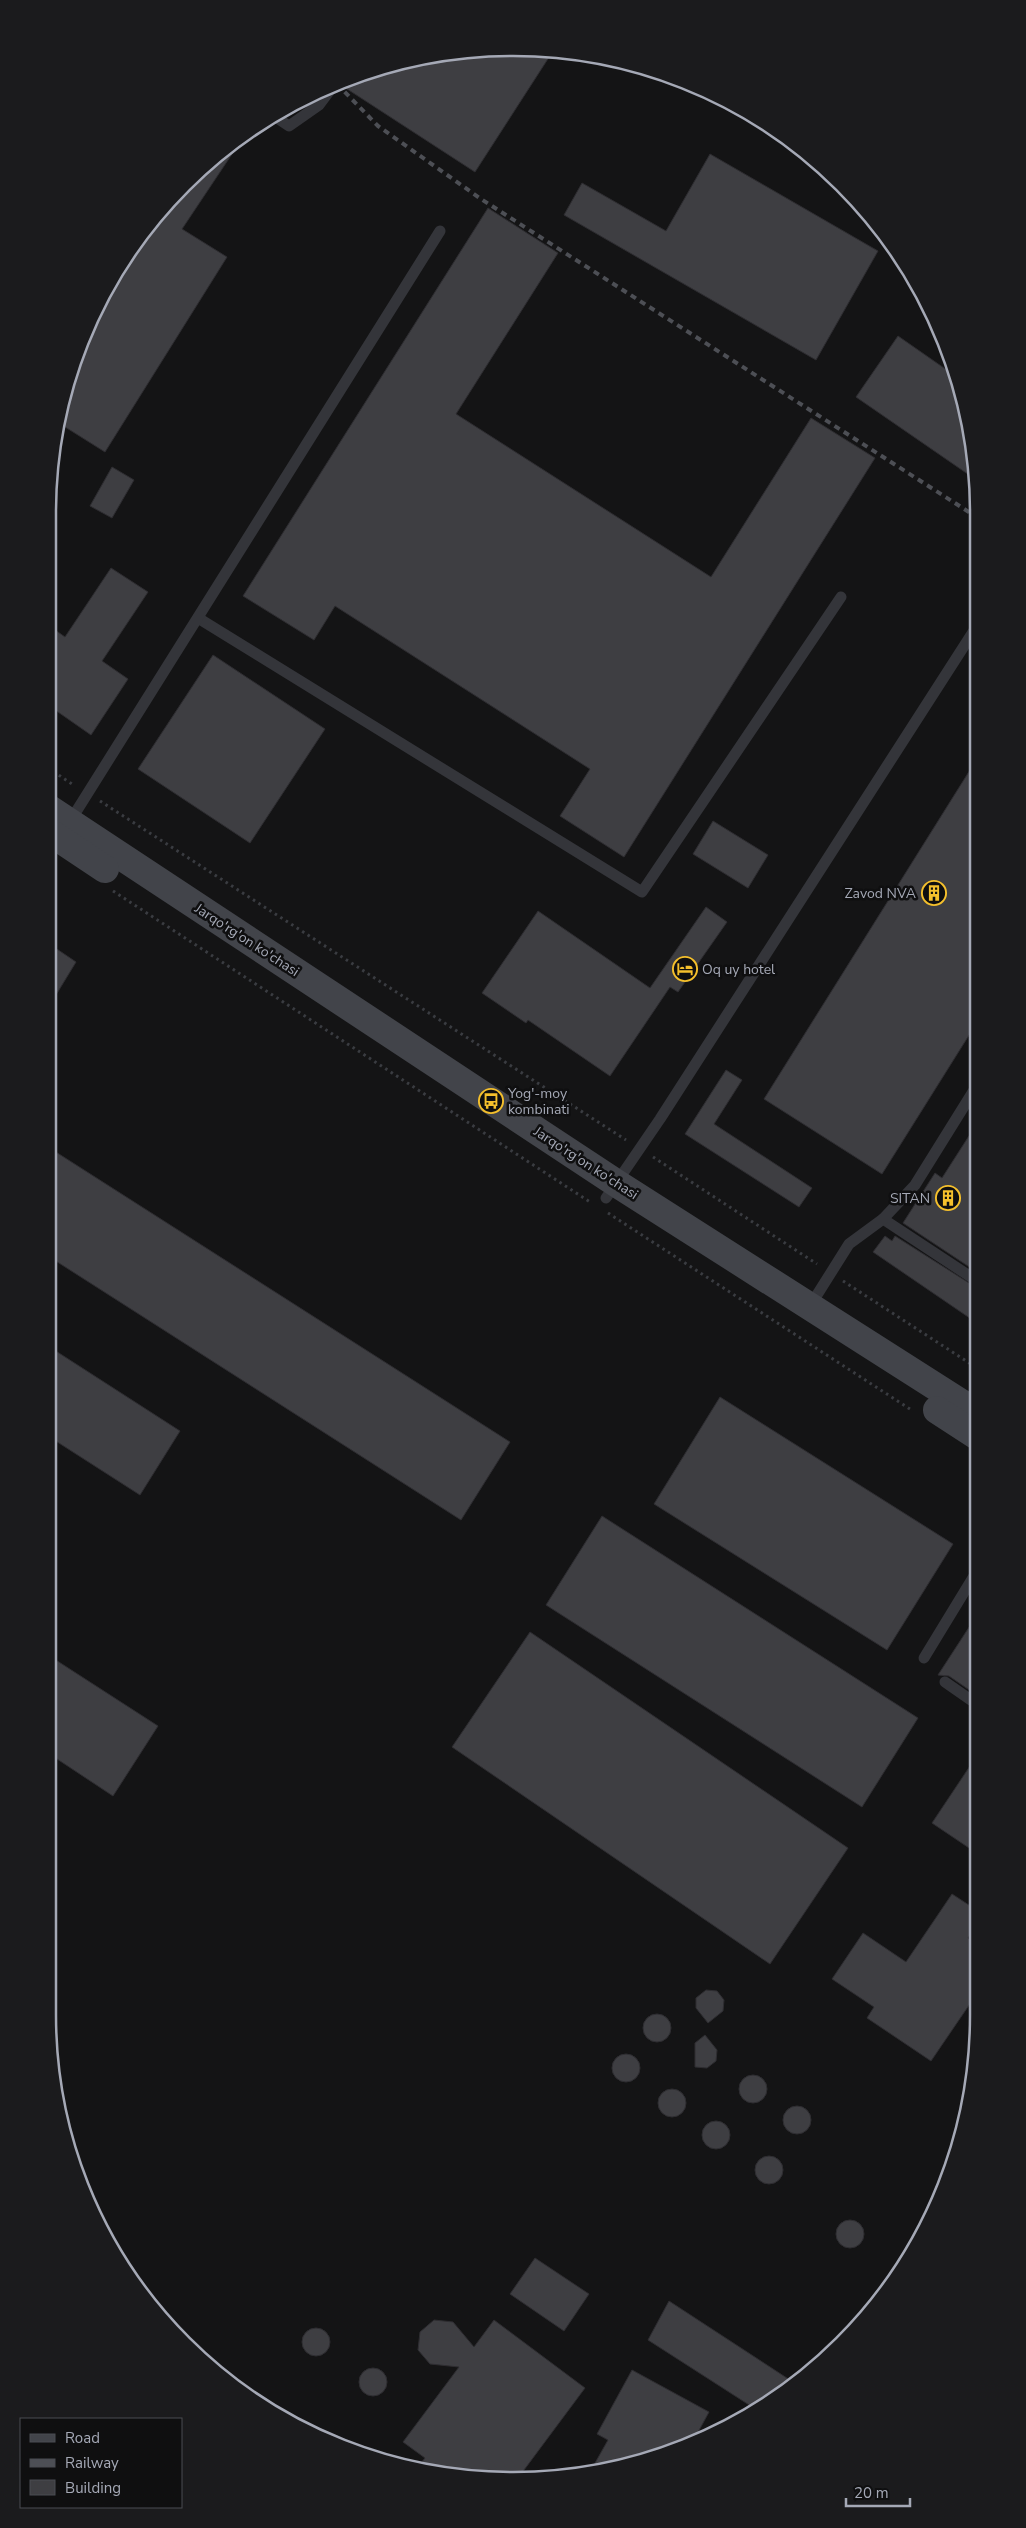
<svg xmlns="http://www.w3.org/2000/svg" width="1026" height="2528" font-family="'Nunito Sans',sans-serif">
<rect width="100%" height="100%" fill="#141415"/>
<!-- building -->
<g fill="#3e3e42" stroke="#2e2d31">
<path d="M 482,49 L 553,51 L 475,172 L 341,85 L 341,83 L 392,63 Z"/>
<path d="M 233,141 L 238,145 L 182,229 L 227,257 L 105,452 L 62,425 L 72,364 L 110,280 L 163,206 Z"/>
<path d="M 710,154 L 878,251 L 816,360 L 564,215 L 582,183 L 666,231 Z"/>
<path d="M 488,208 L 558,253 L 456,414 L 711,577 L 811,418 L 875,458 L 624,857 L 560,816 L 590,769 L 335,606 L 314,640 L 243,596 Z"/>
<path d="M 898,336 L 954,375 L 974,452 L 975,479 L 856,397 Z"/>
<path d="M 112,467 L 134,480 L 112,518 L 90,506 Z"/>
<path d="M 111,568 L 148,592 L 102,661 L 128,679 L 91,735 L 48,705 L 48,625 L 65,637 Z"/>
<path d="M 213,655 L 325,729 L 250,843 L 138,769 Z"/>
<path d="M 975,762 L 976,1024 L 882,1174 L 764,1099 Z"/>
<path d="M 713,821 L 768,855 L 748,888 L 693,854 Z"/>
<path d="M 706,907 L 727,922 L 678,992 L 670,987 L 610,1076 L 528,1020 L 526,1023 L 482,993 L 538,911 L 650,988 Z"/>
<path d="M 48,943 L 76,962 L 48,1008 Z"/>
<path d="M 726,1070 L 742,1080 L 714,1124 L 812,1188 L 799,1207 L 685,1134 Z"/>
<path d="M 976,1125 L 977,1272 L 903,1223 L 935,1173 L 942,1178 Z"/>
<path d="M 48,1147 L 510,1442 L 461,1520 L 48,1256 Z"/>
<path d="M 885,1236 L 892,1241 L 895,1236 L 977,1288 L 977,1323 L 873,1252 Z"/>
<path d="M 48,1346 L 180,1431 L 140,1495 L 48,1436 Z"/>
<path d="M 720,1397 L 953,1544 L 887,1650 L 654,1504 Z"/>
<path d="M 602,1516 L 918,1718 L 862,1807 L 546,1605 Z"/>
<path d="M 977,1615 L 978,1659 L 978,1696 L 949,1676 L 938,1675 Z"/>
<path d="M 530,1632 L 848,1848 L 770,1964 L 452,1747 Z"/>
<path d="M 48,1655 L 158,1726 L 113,1796 L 48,1753 Z"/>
<path d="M 978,1754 L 978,1854 L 932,1823 Z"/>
<path d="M 952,1894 L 978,1911 L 978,1923 L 968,1938 L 978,1945 L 978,1992 L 931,2061 L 867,2018 L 874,2007 L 832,1979 L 863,1933 L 906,1962 Z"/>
<path d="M 706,1990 L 717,1991 L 724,2000 L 723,2011 L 708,2023 L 696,2008 L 696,1998 Z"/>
<circle cx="657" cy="2028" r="14"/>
<path d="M 705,2035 L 717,2050 L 716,2061 L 707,2068 L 695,2067 L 695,2043 Z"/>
<circle cx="626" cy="2068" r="14"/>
<circle cx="753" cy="2089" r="14"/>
<circle cx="672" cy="2103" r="14"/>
<circle cx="797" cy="2120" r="14"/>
<circle cx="716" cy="2135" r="14"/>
<circle cx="769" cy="2170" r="14"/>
<circle cx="850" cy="2234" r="14"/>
<path d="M 535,2258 L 589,2294 L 564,2331 L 510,2294 Z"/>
<path d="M 669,2301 L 793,2382 L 771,2402 L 757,2410 L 648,2340 Z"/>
<path d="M 434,2320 L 453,2322 L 474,2347 L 494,2320 L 585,2388 L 521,2474 L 452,2476 L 417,2468 L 425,2458 L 403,2442 L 459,2367 L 430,2364 L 418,2350 L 420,2332 Z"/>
<circle cx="316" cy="2342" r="14"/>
<circle cx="373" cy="2382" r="14"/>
<path d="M 632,2370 L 709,2412 L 691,2445 L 604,2472 L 590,2472 L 608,2440 L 597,2434 Z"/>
</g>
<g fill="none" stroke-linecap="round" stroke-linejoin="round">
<!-- path -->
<g stroke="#3a3c41" stroke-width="3" stroke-dasharray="2.5 4" stroke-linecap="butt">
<path d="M 48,768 L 75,786"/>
<path d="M 100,801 L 626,1140"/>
<path d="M 113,891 L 590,1202"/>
<path d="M 653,1157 L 817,1264"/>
<path d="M 608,1213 L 913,1411"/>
<path d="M 843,1281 L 977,1368"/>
</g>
<!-- lane -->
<g stroke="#34353a" stroke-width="11">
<path d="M 274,116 L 289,126 L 319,105 L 334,85"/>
<path d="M 198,618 L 642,892 L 841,597"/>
<path d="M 69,823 L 440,231"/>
<path d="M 606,1198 L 660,1119 L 975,629"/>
<path d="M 883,1219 L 977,1281"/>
<path d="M 810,1306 L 849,1244 L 883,1219 L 915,1185 L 976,1087"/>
<path d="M 924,1658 L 977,1571"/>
<path d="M 945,1682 L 978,1705"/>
</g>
<!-- secondary -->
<g stroke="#42444a" stroke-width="28">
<path d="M 48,808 L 616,1183 L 977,1413"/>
<path d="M 48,831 L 105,869"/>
<path d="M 937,1410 L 977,1436"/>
</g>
<!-- rail -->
<path stroke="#4d4f55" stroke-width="4" stroke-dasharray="6 5" stroke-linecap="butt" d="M 337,84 L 378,126 L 481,199 L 972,514"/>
</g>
<!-- icons -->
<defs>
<symbol id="building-ring" viewBox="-11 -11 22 22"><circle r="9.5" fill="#0f0f10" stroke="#f5c02c" stroke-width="1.5"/><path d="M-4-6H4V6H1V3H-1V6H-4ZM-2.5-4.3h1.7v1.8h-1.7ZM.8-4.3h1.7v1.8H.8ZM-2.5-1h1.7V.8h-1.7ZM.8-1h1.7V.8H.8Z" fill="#f5c02c"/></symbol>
<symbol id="hotel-ring" viewBox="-11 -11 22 22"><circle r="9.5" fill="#0f0f10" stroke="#f5c02c" stroke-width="1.5"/><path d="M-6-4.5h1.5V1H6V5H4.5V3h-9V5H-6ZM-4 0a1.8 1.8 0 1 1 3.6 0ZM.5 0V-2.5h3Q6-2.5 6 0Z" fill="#f5c02c"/></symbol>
<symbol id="bus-ring" viewBox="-11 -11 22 22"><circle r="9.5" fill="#0f0f10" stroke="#f5c02c" stroke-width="1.5"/><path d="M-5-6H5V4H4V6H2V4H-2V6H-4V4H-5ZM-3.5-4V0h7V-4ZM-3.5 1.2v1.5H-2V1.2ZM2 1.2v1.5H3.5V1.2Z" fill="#f5c02c"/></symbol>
</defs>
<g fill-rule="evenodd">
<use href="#building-ring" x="920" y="879" width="28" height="28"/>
<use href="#hotel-ring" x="671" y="955" width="28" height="28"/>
<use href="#bus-ring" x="477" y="1087" width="28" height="28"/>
<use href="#building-ring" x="934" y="1184" width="28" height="28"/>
</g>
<g text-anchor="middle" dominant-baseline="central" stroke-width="5" stroke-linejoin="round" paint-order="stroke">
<!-- poi labels -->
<g font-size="14" fill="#a5a9b6" stroke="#0f0f10" text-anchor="end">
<text x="916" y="893">Zavod NVA</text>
<text x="702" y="969" text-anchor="start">Oq uy hotel</text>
<text x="508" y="1093" text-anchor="start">Yog'-moy<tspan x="508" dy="16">kombinati</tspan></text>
<text x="930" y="1198">SITAN</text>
</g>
<!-- street labels -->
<g font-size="14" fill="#a5a9b6" stroke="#0f0f10">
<text transform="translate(247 940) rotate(33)">Jarqo'rg'on ko'chasi</text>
<text transform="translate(586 1163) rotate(33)">Jarqo'rg'on ko'chasi</text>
</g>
</g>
<!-- crop -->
<path d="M0 0H1026V2528H0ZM513 56H513A457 457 0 0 1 970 513V2015A457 457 0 0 1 513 2472H513A457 457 0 0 1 56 2015V513A457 457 0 0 1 513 56Z" fill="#1b1b1d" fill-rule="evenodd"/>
<path fill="none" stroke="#a5a9b6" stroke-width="2.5" d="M513 56H513A457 457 0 0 1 970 513V2015A457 457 0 0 1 513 2472H513A457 457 0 0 1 56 2015V513A457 457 0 0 1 513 56Z"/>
<!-- legend -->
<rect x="20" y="2418" width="162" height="90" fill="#0f0f10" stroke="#4b4d52"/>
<rect x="30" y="2434" width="25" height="8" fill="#42444a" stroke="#4b4d52"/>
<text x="65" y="2443" font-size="15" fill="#a5a9b6">Road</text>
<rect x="30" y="2459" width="25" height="8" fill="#4d4f55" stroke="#4b4d52"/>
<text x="65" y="2468" font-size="15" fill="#a5a9b6">Railway</text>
<rect x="30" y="2480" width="25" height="15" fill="#3e3e42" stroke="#4b4d52"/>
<text x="65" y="2493" font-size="15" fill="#a5a9b6">Building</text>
<!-- scale -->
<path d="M846 2498v8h64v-8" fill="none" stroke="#a5a9b6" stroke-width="2.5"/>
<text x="854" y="2498" font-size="15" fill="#a5a9b6" stroke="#0f0f10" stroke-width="4" paint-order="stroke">20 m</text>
</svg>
